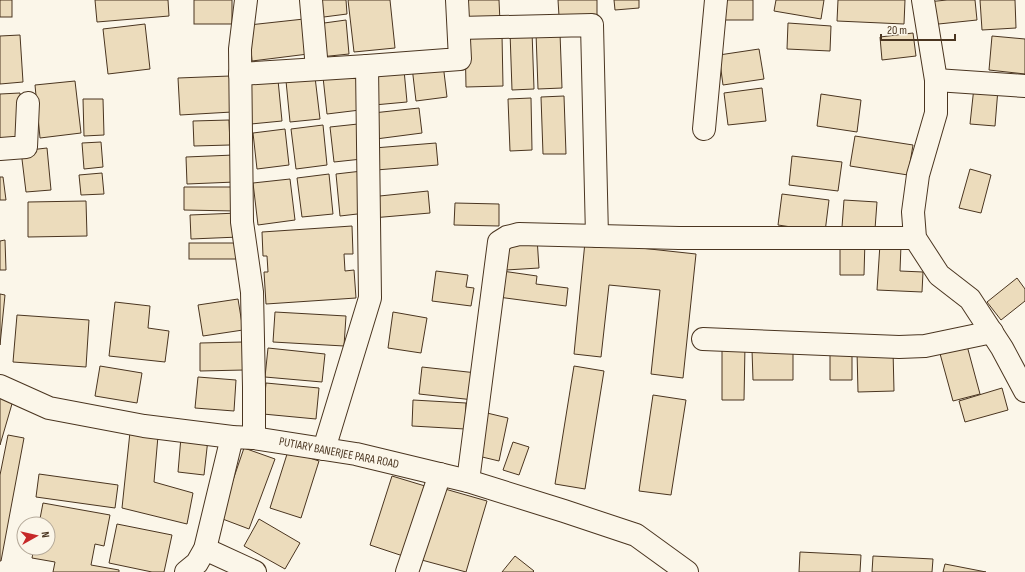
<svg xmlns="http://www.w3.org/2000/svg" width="1025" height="572" font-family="'Sofia Sans Condensed',sans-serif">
<rect width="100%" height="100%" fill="#fbf6e9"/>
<!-- building -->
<g fill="#ecdcbc" stroke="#4a3520">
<rect x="0" y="0" width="12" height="17"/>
<path d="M 95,0 L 168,0 L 169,16 L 97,22 Z"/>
<rect x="194" y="0" width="38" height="24"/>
<path d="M 315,0 L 346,0 L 347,14 L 316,18 Z"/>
<path d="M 348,0 L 390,0 L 395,48 L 354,52 Z"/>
<path d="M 466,0 L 499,0 L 500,22 L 466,23 Z"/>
<path d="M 558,0 L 597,0 L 597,16 L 559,16 Z"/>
<path d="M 614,0 L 639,0 L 639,8 L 615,10 Z"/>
<rect x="723" y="0" width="30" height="20"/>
<path d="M 776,0 L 824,0 L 821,19 L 774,11 Z"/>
<path d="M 838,0 L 905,0 L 904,24 L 837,21 Z"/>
<path d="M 947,0 L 975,0 L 977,20 L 929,25 L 927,2 Z"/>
<path d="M 980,0 L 1015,0 L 1016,28 L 982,30 Z"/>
<path d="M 304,19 L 308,54 L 252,61 L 249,25 Z"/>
<path d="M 346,20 L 349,54 L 320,57 L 317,24 Z"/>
<path d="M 788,23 L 831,26 L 830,51 L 787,49 Z"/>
<path d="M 145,24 L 150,69 L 108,74 L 103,29 Z"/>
<path d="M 532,31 L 534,89 L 512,90 L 510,32 Z"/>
<path d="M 536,33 L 560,33 L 562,88 L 538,89 Z"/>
<path d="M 913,33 L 916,56 L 882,60 L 880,37 Z"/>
<path d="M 20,35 L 23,82 L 0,84 L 0,36 Z"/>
<path d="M 502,35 L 503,86 L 466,87 L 465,36 Z"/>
<path d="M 992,36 L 1025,39 L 1025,74 L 989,70 Z"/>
<path d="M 759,49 L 764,79 L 723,85 L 719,55 Z"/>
<path d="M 443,64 L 447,97 L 416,101 L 412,67 Z"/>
<path d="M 404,70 L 407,102 L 374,105 L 370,74 Z"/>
<path d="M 356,73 L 360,110 L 327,114 L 323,77 Z"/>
<path d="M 230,76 L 232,112 L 180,115 L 178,78 Z"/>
<path d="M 315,77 L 320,119 L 290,122 L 286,81 Z"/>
<path d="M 278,80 L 282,121 L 251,124 L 246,84 Z"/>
<path d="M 75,81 L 81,133 L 40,138 L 35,85 Z"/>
<path d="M 974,87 L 998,89 L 995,126 L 970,124 Z"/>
<path d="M 762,88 L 766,121 L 728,125 L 724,93 Z"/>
<path d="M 20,93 L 24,139 L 0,141 L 0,94 Z"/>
<path d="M 821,94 L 861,100 L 857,132 L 817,126 Z"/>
<path d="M 564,96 L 566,154 L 543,154 L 541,97 Z"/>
<path d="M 531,98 L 532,150 L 510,151 L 508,99 Z"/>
<path d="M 83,99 L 103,99 L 104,135 L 84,136 Z"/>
<path d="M 419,108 L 422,133 L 376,139 L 373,113 Z"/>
<path d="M 229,120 L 230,145 L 194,146 L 193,121 Z"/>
<path d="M 358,124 L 362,159 L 334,162 L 330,127 Z"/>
<path d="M 323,125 L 327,165 L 296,169 L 291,129 Z"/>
<path d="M 285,129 L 289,165 L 257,169 L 253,133 Z"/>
<path d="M 855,136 L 913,145 L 908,175 L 850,166 Z"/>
<path d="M 101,142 L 103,167 L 84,169 L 82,143 Z"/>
<path d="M 436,143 L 438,165 L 376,170 L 374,148 Z"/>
<path d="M 47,148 L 51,190 L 26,192 L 21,151 Z"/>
<path d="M 234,155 L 235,182 L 187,184 L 186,157 Z"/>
<path d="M 792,156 L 842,162 L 838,191 L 789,185 Z"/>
<path d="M 970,169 L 991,175 L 981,213 L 959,208 Z"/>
<path d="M 362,171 L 366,213 L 340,216 L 336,174 Z"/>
<path d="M 102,173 L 104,194 L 81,195 L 79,175 Z"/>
<path d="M 329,174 L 333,214 L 302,217 L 297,178 Z"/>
<path d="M 0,177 L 3,177 L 6,200 L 0,200 Z"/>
<path d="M 290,179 L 295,220 L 258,225 L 253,183 Z"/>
<path d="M 184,187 L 235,187 L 235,211 L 184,210 Z"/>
<path d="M 428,191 L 430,213 L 372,218 L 370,197 Z"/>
<path d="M 782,194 L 829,200 L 825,232 L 778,225 Z"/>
<path d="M 844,200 L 877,202 L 875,229 L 842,227 Z"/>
<path d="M 86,201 L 87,236 L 28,237 L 28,202 Z"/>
<path d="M 455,203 L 499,204 L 499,226 L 454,225 Z"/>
<path d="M 238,213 L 239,237 L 191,239 L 190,215 Z"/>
<path d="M 352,226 L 353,254 L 344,254 L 345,271 L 354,270 L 356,298 L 266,304 L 264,272 L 268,272 L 267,256 L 263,256 L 262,232 Z"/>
<path d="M 537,238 L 539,268 L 506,270 L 504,240 Z"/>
<path d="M 840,239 L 865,240 L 864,275 L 840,275 Z"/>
<path d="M 5,240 L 6,270 L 0,270 L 0,241 Z"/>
<path d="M 585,242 L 696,254 L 683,378 L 651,374 L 660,290 L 609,285 L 601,357 L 574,354 Z"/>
<rect x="189" y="243" width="50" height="16"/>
<path d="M 880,244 L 901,245 L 900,271 L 923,272 L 922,292 L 877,290 Z"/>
<path d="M 436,271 L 468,275 L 466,287 L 474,288 L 471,306 L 432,301 Z"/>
<path d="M 502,271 L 537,276 L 536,284 L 568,288 L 566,306 L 498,297 Z"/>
<path d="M 1017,278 L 1025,289 L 1025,301 L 1001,320 L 987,302 Z"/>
<path d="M 0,294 L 5,295 L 0,345 Z"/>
<path d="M 238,299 L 243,330 L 203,336 L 198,305 Z"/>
<path d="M 115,302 L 150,306 L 148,328 L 169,331 L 165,362 L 109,356 Z"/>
<path d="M 275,312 L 346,316 L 344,346 L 273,342 Z"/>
<path d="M 393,312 L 427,318 L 421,353 L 388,348 Z"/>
<path d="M 17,315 L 89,320 L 86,367 L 13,362 Z"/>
<path d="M 243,342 L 244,370 L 200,371 L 200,343 Z"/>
<path d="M 966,342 L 980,394 L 953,401 L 939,350 Z"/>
<path d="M 722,345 L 745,345 L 744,400 L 722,400 Z"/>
<path d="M 268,348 L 325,354 L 322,382 L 265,377 Z"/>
<path d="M 752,350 L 793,350 L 793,380 L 753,380 Z"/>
<path d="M 893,350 L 894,391 L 858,392 L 857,351 Z"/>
<path d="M 852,351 L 852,380 L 830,380 L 830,352 Z"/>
<path d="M 100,366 L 142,373 L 137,403 L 95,396 Z"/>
<path d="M 574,366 L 604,371 L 585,489 L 555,484 Z"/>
<path d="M 422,367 L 477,373 L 474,400 L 419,394 Z"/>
<path d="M 198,377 L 236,380 L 234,411 L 195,408 Z"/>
<path d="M 266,383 L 319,388 L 316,419 L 263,414 Z"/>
<path d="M 1002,388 L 1008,410 L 965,422 L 959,401 Z"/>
<path d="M 0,393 L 14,397 L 0,445 Z"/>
<path d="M 653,395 L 686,400 L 671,495 L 639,491 Z"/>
<path d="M 413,400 L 466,403 L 465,429 L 412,426 Z"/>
<path d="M 487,413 L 508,418 L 499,461 L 478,456 Z"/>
<path d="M 130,432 L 158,436 L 154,482 L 193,493 L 187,524 L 122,508 Z"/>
<path d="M 8,435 L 24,438 L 1,561 L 0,561 L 0,475 Z"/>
<path d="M 181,437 L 208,439 L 204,475 L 178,472 Z"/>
<path d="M 513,442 L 529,447 L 519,475 L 503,470 Z"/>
<path d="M 244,448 L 275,459 L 249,529 L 220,518 Z"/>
<path d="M 288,451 L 319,461 L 301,518 L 270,508 Z"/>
<path d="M 39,474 L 118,485 L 115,508 L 36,497 Z"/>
<path d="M 392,476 L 425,486 L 403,556 L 370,545 Z"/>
<path d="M 438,487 L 487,501 L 466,572 L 418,559 Z"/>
<path d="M 43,503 L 110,515 L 104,546 L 95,544 L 91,565 L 119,570 L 119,572 L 53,572 L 55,562 L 32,558 L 34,548 L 48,548 L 48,524 L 39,524 Z"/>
<path d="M 259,519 L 300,543 L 285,569 L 244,546 Z"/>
<path d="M 117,524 L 172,535 L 164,572 L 152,572 L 109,563 Z"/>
<path d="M 800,552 L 861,555 L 860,572 L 799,572 Z"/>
<path d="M 515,556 L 534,571 L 533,572 L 502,572 Z"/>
<path d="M 873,556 L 933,559 L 932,572 L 872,572 Z"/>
<path d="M 945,564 L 986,572 L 943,572 Z"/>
</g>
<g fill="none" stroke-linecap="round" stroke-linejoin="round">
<defs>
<g id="minor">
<path d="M 246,0 L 240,49 L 242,222 L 252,292 L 254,387 L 254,438"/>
<path d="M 311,0 L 317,69"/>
<path d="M 923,0 L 936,80 L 936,113 L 918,175 L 913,212 L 915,238 L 939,275 L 970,299 L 1002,348 L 1025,391"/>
<path d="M 459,28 L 592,25 L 597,236"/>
<path d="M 367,66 L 460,59 L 457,0"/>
<path d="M 240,74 L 367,66 L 370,298 L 324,449"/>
<path d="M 936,80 L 1025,86"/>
<path d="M 704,129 L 716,0"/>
<path d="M 0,149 L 26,147 L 28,103"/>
<path d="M 703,339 L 899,347 L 925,346 L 992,332"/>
<path d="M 468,481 L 499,242 L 507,237 L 519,234 L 679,238 L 915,238"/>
<path d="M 205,549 L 255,572"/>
<path d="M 186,572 L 197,563 L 205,549 L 232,437"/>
<path d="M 407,572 L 440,474"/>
</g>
<path id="tertiary" d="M 0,386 L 49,408 L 144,426 L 232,437 L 254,438 L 356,454 L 468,481 L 564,511 L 636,535 L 687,572"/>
</defs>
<!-- minor casing -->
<use href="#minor" stroke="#4a3520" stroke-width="24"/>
<!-- tertiary casing -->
<use href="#tertiary" stroke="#4a3520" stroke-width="24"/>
<!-- minor -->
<use href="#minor" stroke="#fbf6e9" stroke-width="22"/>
<!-- tertiary -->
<use href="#tertiary" stroke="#fbf6e9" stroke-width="22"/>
</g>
<g text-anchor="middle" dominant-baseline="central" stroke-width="3" stroke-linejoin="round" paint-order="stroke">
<!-- street labels -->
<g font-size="12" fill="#4a3520" stroke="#fbf6e9">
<text transform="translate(339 453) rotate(11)">PUTIARY BANERJEE PARA ROAD</text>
</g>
</g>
<!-- north arrow -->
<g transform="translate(36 536) rotate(82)"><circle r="19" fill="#fbf6e9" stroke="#b4a999"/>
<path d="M0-3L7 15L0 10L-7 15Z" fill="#c62828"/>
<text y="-6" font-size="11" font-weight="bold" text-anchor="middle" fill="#4a3520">N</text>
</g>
<!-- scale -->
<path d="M881 34v6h74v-6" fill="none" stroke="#4a3520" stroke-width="2"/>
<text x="887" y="34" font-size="12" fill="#4a3520" stroke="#fbf6e9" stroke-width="3" paint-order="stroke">20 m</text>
</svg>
